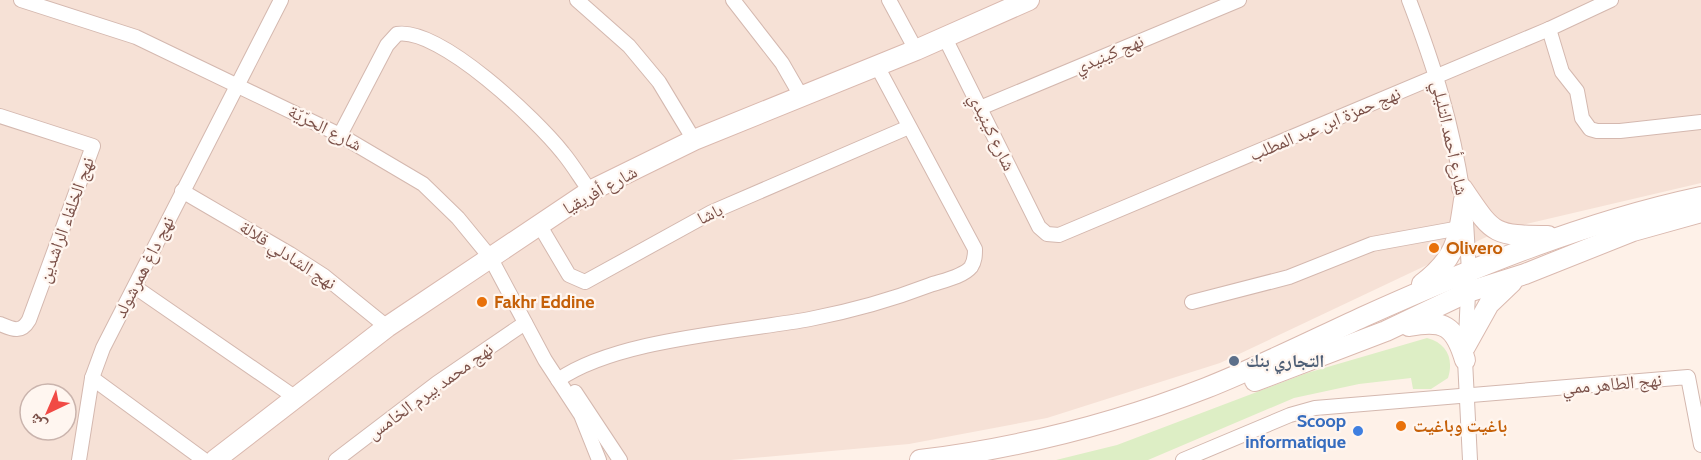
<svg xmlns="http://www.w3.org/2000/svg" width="1701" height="460" font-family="Cabin,'Noto Naskh Arabic',sans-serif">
<rect width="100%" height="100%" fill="#fef1e8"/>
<!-- residential -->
<path fill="#f6e1d6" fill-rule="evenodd" d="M 0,0 L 1701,0 L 1701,183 L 1501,230 L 1220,363 L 1047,418 L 909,444 L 731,460 L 0,460 ZM 30,394 L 66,394 L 66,430 L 30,430 Z"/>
<!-- green -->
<path fill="#ddeec5" d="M 1427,338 C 1447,343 1454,359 1448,378 L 1431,389 L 1413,389 L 1411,378 L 1359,384 L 1294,398 L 1148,460 L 1056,460 L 1117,445 L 1307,373 Z"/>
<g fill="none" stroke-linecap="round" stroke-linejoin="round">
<defs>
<g id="street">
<path d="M 21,0 L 136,37 L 340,135 L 423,184 L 458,218 L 490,257 L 545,360 L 581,415 L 599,460"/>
<path d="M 577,0 L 629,46 L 659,82 L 694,140"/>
<path d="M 733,0 L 782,63 L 801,96"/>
<path d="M 889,0 L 916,50"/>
<path d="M 1409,0 C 1435,68 1452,123 1463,194"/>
<path d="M 1549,29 L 1562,72 L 1577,91 L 1582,118 L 1590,129 L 1597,131 L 1620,131 L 1701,122"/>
<path d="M 945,38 L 1039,227 L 1047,234 L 1059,235 L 1549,29 L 1611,0"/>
<path d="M 980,108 L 1239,0"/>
<path d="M 0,116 L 93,146 L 29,320 C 21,334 12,329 0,324"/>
<path d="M 340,135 L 387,45 L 397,34 C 440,27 537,120 563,153 C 573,165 581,179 590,191"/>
<path d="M 182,191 L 290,254 L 324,276 L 387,327"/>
<path d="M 1466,222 L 1469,271 L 1465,360 L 1470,460"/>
<path d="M 540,226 L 569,275 L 585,282 L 712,212 L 909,127"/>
<path d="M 135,287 L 296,398"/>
<path d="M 1192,302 L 1289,277 L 1372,244 L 1460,228"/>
<path d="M 92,378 L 204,460"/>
<path d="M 558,380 C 616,339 740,332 810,319 C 851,311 891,300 930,285 C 941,281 963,277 971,267 C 975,261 975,255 975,249 L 877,66"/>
<path d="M 575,392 L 620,460"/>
<path d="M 79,460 L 92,378 L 103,348 L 281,0"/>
<path d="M 336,460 L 437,383 L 525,323"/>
<path d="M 1183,460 L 1290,415 L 1315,408 L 1688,377 L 1701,445"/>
</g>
<g id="secondary">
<path d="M 1462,188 C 1493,233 1491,236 1548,236"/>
<path d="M 1422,284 C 1456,258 1458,241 1464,200"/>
<path d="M 1409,326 C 1444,319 1455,326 1465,360"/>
<path d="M 1465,347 L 1489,304 L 1512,282"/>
<path d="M 1255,381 L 1386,331 L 1468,292 L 1525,274 L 1633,231 L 1701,212"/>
<path d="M 215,460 L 387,327 L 590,191 L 694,140 L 916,50 L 1029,0"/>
<path d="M 920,460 C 1018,448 1114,424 1206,388 C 1259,367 1311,341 1363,317 C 1472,268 1584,222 1701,197"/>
</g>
</defs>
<!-- street casing -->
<use href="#street" stroke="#d4b8af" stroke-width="16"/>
<!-- secondary casing -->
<use href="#secondary" stroke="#dab9af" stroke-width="22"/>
<!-- street -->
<use href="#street" stroke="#fff" stroke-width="14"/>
<!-- secondary -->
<use href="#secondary" stroke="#fff" stroke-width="20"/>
</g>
<!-- markers -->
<g fill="#e8710a" stroke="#fff6f0" stroke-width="2">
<circle cx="1434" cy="248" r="6"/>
<circle cx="482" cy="302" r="6"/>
<circle cx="1401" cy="426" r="6"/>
</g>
<circle fill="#5c6f8a" stroke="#fff6f0" stroke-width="2" cx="1234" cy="361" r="6"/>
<circle fill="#3f7fe0" stroke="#fff6f0" stroke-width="2" cx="1358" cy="431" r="6"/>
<g text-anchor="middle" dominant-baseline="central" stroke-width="4.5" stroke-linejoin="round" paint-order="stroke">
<!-- street labels -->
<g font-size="18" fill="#7b5149" stroke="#fff6f0">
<text transform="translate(1109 54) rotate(-23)">نهج كينيدي</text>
<text transform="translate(1325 124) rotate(-23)">نهج حمزة ابن عبد المطلب</text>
<text transform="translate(325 128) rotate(27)">شارع الحرّيّة</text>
<text transform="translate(992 132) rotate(64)">شارع كينيدي</text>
<text transform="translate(1450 138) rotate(78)">شارع أحمد التليلي</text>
<text transform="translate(600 190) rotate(-29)">شارع أفريقيا</text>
<text transform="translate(710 214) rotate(-26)">باشا</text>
<text transform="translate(66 220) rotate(-70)">نهج الخلفاء الراشدين</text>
<text transform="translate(288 255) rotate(33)">نهج الشادلي قلالة</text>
<text transform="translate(144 267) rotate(-63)">نهج داغ همرشولد</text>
<text transform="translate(1612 384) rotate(-5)">نهج الطاهر ممي</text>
<text transform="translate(430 391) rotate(-36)">نهج محمد بيرم الخامس</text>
</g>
<!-- food labels -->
<g font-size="18" font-weight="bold" fill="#c56008" stroke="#fff6f0" text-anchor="start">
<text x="1446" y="248">Olivero</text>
<text x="494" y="302">Fakhr Eddine</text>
<text x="1413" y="426">باغيت وباغيت</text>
</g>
<!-- service labels -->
<g font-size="18" font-weight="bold" fill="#4e5e75" stroke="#fff6f0" text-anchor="start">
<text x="1246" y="361">التجاري بنك</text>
</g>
<!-- shop labels -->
<g font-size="18" font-weight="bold" fill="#366cbe" stroke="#fff6f0" text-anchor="end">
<text x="1346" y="421">Scoop<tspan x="1346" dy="21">informatique</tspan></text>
</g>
</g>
<!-- north arrow -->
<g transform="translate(48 412) rotate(224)"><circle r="28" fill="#fff6f0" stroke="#cab4ad" stroke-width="1.5"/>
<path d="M0-4.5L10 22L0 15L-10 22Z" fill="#f14a45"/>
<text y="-9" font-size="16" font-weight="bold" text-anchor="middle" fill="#7b5149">ش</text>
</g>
</svg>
